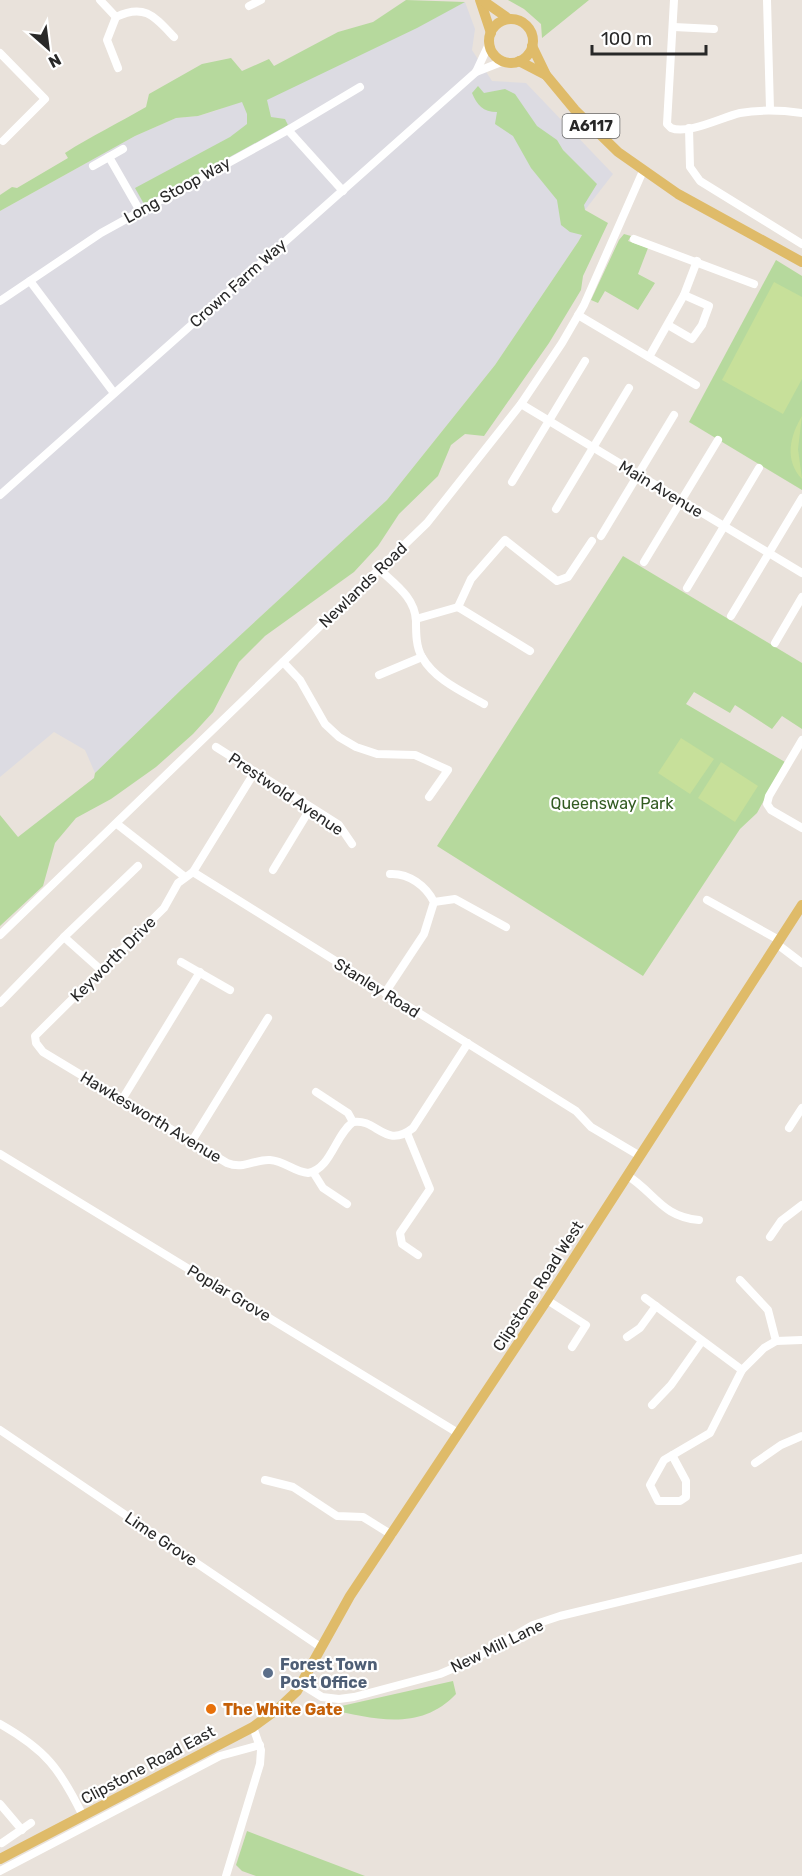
<svg xmlns="http://www.w3.org/2000/svg" width="802" height="1876" font-family="Rubik,sans-serif">
<rect width="100%" height="100%" fill="#e9e2db"/>
<!-- industrial -->
<path fill="#dcdbe2" d="M 465,2 L 475,29 L 472,50 L 492,81 L 526,83 L 613,174 L 585,210 L 582,235 L 578,242 L 495,365 L 387,500 L 182,689 L 95,773 L 85,750 L 54,732 L 0,777 L 0,211 L 135,136 L 176,118 L 198,116 L 215,111 L 360,55 Z"/>
<!-- green -->
<g fill="#b6d99d">
<path d="M 406,0 L 465,2 L 417,28 L 267,100 L 271,117 L 285,119 L 288,125 L 144,204 L 135,188 L 230,137 L 247,124 L 247,114 L 242,102 L 198,116 L 176,118 L 135,136 L 0,211 L 0,195 L 12,187 L 17,188 L 68,158 L 65,153 C 91,136 119,123 146,107 L 149,94 L 202,64 L 231,58 L 242,71 L 269,59 L 274,66 L 338,32 L 373,22 Z"/>
<path d="M 508,0 L 589,0 L 542,38 L 541,24 L 524,9 Z"/>
<path d="M 478,86 L 484,93 L 505,89 L 515,94 L 537,126 L 557,140 L 563,150 L 597,184 L 584,205 L 585,210 L 608,223 L 583,276 L 581,290 L 549,343 L 484,436 L 465,434 L 451,445 L 438,476 L 399,514 L 378,546 L 354,572 L 265,636 L 239,662 L 213,712 L 193,734 L 156,767 L 111,799 L 76,818 L 55,843 L 43,886 L 0,926 L 0,815 L 18,837 L 94,778 L 95,773 L 182,689 L 387,500 L 495,365 L 578,242 L 582,235 L 570,232 L 561,225 L 557,200 L 531,168 L 513,136 L 495,124 L 497,112 C 483,112 477,105 472,93 Z"/>
<path d="M 624,234 L 631,236 L 628,241 L 648,248 L 638,274 L 655,283 L 638,310 L 605,291 L 598,303 L 591,300 L 619,240 Z"/>
<path d="M 776,260 L 802,276 L 802,490 L 689,422 Z"/>
<path d="M 623,556 L 802,663 L 802,729 L 782,716 L 772,729 L 735,705 L 730,713 L 694,692 L 686,704 L 785,762 L 757,813 L 740,829 L 643,976 L 437,846 Z"/>
<path d="M 453,1681 L 456,1694 C 420,1732 374,1719 328,1709 Z"/>
<path d="M 247,1831 L 365,1876 L 256,1876 L 242,1871 L 236,1865 Z"/>
</g>
<!-- pitch -->
<g fill="#c7e09a">
<path d="M 774,282 L 802,297 L 802,379 L 783,414 L 722,380 Z"/>
<path d="M 802,416 L 798,449 L 802,479 C 784,460 790,436 802,416 Z"/>
<path d="M 681,738 L 714,759 L 690,794 L 658,773 Z"/>
<path d="M 721,762 L 758,786 L 735,822 L 698,798 Z"/>
</g>
<g fill="none" stroke-linecap="round" stroke-linejoin="round">
<!-- minor -->
<g stroke="#fff" stroke-width="8">
<path d="M 100,0 L 116,17"/>
<path d="M 674,0 L 667,124 L 671,128 C 688,135 722,117 740,113 C 762,109 780,110 802,113"/>
<path d="M 767,0 L 770,109"/>
<path d="M 249,6 L 261,0"/>
<path d="M 674,27 L 714,29"/>
<path d="M 0,53 L 45,99 L 3,141"/>
<path d="M 118,68 L 107,40 L 116,17 C 145,3 155,17 174,37"/>
<path d="M 476,72 L 504,61"/>
<path d="M 689,128 L 690,167 L 700,181 L 802,244"/>
<path d="M 288,130 L 343,191"/>
<path d="M 109,157 L 140,211"/>
<path d="M 93,166 L 123,149"/>
<path d="M 634,239 L 754,284"/>
<path d="M 30,281 L 114,393"/>
<path d="M 0,301 L 101,233 L 288,130 L 360,87"/>
<path d="M 578,315 L 696,385"/>
<path d="M 668,325 L 692,339 L 702,325 L 709,306 L 684,295"/>
<path d="M 649,357 L 684,295 L 697,261"/>
<path d="M 521,404 L 802,573"/>
<path d="M 512,482 L 585,361"/>
<path d="M 0,495 L 476,72 L 489,44"/>
<path d="M 556,509 L 629,388"/>
<path d="M 601,536 L 674,415"/>
<path d="M 644,562 L 718,440"/>
<path d="M 380,570 C 396,585 415,598 416,621 C 416,633 416,647 422,657 C 435,680 463,692 484,704"/>
<path d="M 687,588 L 759,468"/>
<path d="M 458,607 L 471,579 L 505,540 L 557,581 L 568,577 L 592,541"/>
<path d="M 731,616 L 802,498"/>
<path d="M 416,619 L 458,607 L 530,651"/>
<path d="M 775,643 L 802,597"/>
<path d="M 283,662 L 300,680 L 325,724 L 339,737 L 356,747 L 377,754 L 415,755 L 448,770 L 429,797"/>
<path d="M 379,675 L 422,657"/>
<path d="M 802,740 L 769,796 L 767,804 L 771,810 L 802,828"/>
<path d="M 216,747 L 339,825 L 352,844"/>
<path d="M 117,824 L 185,877"/>
<path d="M 273,870 L 310,809"/>
<path d="M 193,872 L 254,773"/>
<path d="M 707,900 L 779,940"/>
<path d="M 434,902 L 455,899 L 506,927"/>
<path d="M 0,935 L 427,523 L 521,404 L 562,343 L 584,305 L 643,171"/>
<path d="M 64,937 L 101,970"/>
<path d="M 777,944 L 802,963"/>
<path d="M 181,962 L 230,990"/>
<path d="M 385,993 L 424,934 L 434,902 C 426,886 409,873 390,874"/>
<path d="M 0,1003 L 64,937 L 138,866"/>
<path d="M 468,1043 L 413,1128 C 385,1150 377,1118 353,1122 C 335,1135 331,1169 308,1173 C 294,1172 285,1161 270,1160 C 254,1159 244,1170 227,1163 L 43,1052 L 36,1043 L 35,1036 L 164,908 L 178,883 L 193,872 L 576,1111 L 591,1127 L 640,1156"/>
<path d="M 316,1092 L 348,1113 L 353,1122"/>
<path d="M 123,1098 L 200,972"/>
<path d="M 789,1128 L 802,1108"/>
<path d="M 407,1133 L 430,1189 L 400,1233 L 402,1244 L 418,1255"/>
<path d="M 192,1141 L 268,1018"/>
<path d="M 0,1154 L 458,1433"/>
<path d="M 313,1172 L 323,1188 L 347,1204"/>
<path d="M 628,1176 C 655,1193 662,1217 699,1220"/>
<path d="M 770,1237 L 781,1221 L 802,1205"/>
<path d="M 740,1280 L 768,1310 L 776,1341"/>
<path d="M 645,1298 L 742,1370"/>
<path d="M 547,1300 L 586,1325 L 572,1347"/>
<path d="M 627,1337 L 640,1328 L 656,1306"/>
<path d="M 652,1405 L 671,1385 L 702,1341"/>
<path d="M 0,1430 L 322,1648"/>
<path d="M 672,1455 L 686,1481 L 686,1497 L 680,1501 L 658,1501 L 650,1485 L 664,1460 L 710,1433 L 742,1370 L 764,1348 L 776,1341 L 802,1340"/>
<path d="M 755,1463 L 781,1445 L 802,1436"/>
<path d="M 265,1480 L 293,1487 L 337,1516 L 363,1517 L 392,1535"/>
<path d="M 301,1684 L 322,1697 L 339,1699 L 354,1697 L 440,1674 L 468,1662 L 533,1625 L 560,1616 L 802,1558"/>
<path d="M 0,1724 C 46,1750 60,1769 83,1816"/>
<path d="M 0,1804 L 22,1830"/>
<path d="M 2,1843 L 31,1823"/>
<path d="M 0,1871 L 220,1756 L 260,1745"/>
<path d="M 226,1876 L 260,1764 L 261,1750 L 253,1727"/>
</g>
<!-- major -->
<g stroke="#dfbb69" stroke-width="10">
<path d="M 480,0 L 491,33"/>
<path d="M 482,0 L 509,19"/>
<circle cx="511" cy="41" r="22"/>
<path d="M 532,46 L 546,75 L 575,110 L 618,152 L 678,194 L 802,262"/>
<path d="M 519,61 L 546,75"/>
<path d="M 0,1859 L 253,1727 L 279,1708 L 297,1691 L 350,1596 L 547,1300 L 802,905"/>
</g>
</g>
<!-- markers -->
<circle fill="#5c6f8a" stroke="#fff" stroke-width="2" cx="268" cy="1673" r="6"/>
<circle fill="#e8710a" stroke="#fff" stroke-width="2" cx="211" cy="1709" r="6"/>
<g text-anchor="middle" dominant-baseline="central" stroke-width="4.5" stroke-linejoin="round" paint-order="stroke">
<!-- shield labels -->
<rect fill="#fff" stroke="#686868" stroke-width="1.5" x="562.5" y="114" width="57" height="24" rx="4.5"/>
<g font-size="15" font-weight="bold" fill="#282828">
<text x="591" y="126">A6117</text>
</g>
<!-- street labels -->
<g font-size="16" fill="#282828" stroke="#fff">
<text transform="translate(177 190) rotate(-29)">Long Stoop Way</text>
<text transform="translate(238 283) rotate(-42)">Crown Farm Way</text>
<text transform="translate(661 489) rotate(31)">Main Avenue</text>
<text transform="translate(363 585) rotate(-44)">Newlands Road</text>
<text transform="translate(286 794) rotate(34)">Prestwold Avenue</text>
<text transform="translate(113 959) rotate(-45)">Keyworth Drive</text>
<text transform="translate(377 988) rotate(32)">Stanley Road</text>
<text transform="translate(151 1117) rotate(31)">Hawkesworth Avenue</text>
<text transform="translate(538 1286) rotate(-57)">Clipstone Road West</text>
<text transform="translate(229 1293) rotate(31)">Poplar Grove</text>
<text transform="translate(161 1539) rotate(34)">Lime Grove</text>
<text transform="translate(497 1646) rotate(-26)">New Mill Lane</text>
<text transform="translate(148 1765) rotate(-28)">Clipstone Road East</text>
</g>
<!-- park labels -->
<g font-size="16" fill="#325b21" stroke="#fff">
<text x="612" y="803">Queensway Park</text>
</g>
<!-- service labels -->
<g font-size="16" font-weight="bold" fill="#4e5e75" stroke="#fff" text-anchor="start">
<text x="280" y="1664">Forest Town<tspan x="280" dy="18">Post Office</tspan></text>
</g>
<!-- food labels -->
<g font-size="16" font-weight="bold" fill="#c56008" stroke="#fff" text-anchor="start">
<text x="223" y="1709">The White Gate</text>
</g>
</g>
<!-- north arrow -->
<g transform="translate(48 48) rotate(152)" stroke="#ffffff" stroke-width="4.5" paint-order="stroke">
<path d="M0-4.5L10 22L0 15L-10 22Z" fill="#282828"/>
<text y="-9" font-size="16" font-weight="bold" text-anchor="middle" fill="#282828">N</text>
</g>
<!-- scale -->
<path d="M592 45v9h114v-9" fill="none" stroke="#282828" stroke-width="3"/>
<text x="601" y="45" font-size="18" fill="#282828" stroke="#ffffff" stroke-width="4.5" paint-order="stroke">100 m</text>
</svg>
